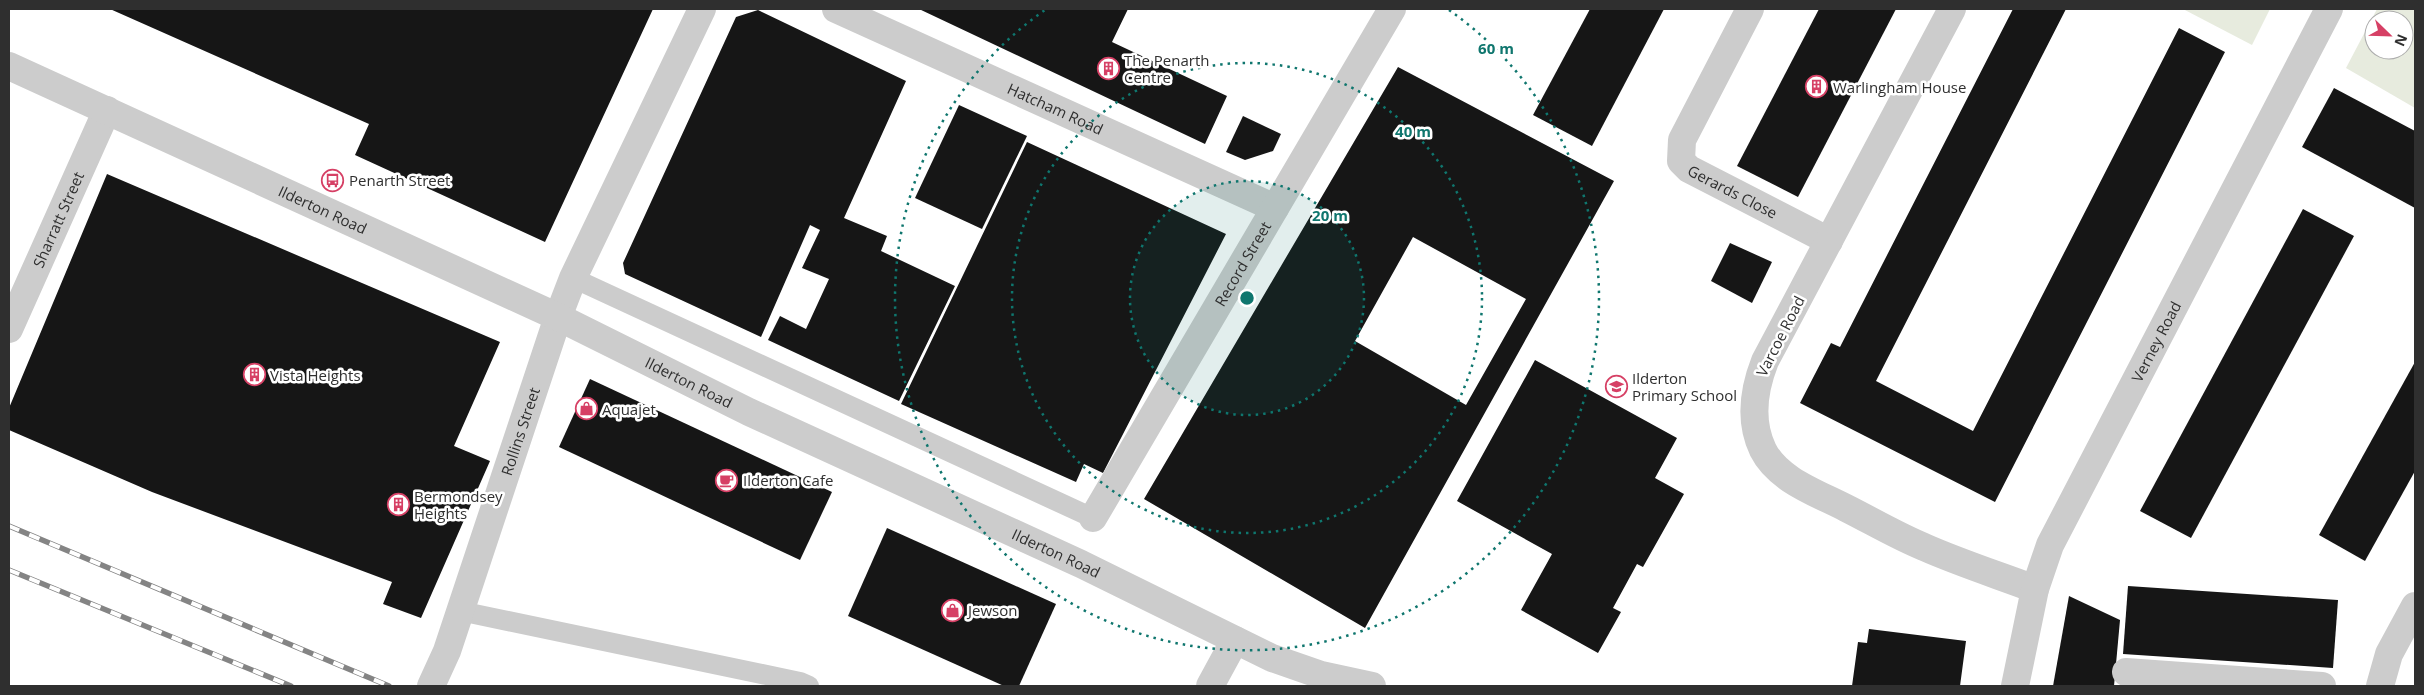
<svg xmlns="http://www.w3.org/2000/svg" width="2424" height="695" font-family="'Open Sans',sans-serif">
<rect width="100%" height="100%" fill="#fff"/>
<!-- green -->
<g fill="#e7ebde" fill-rule="evenodd">
<path d="M 2183,9 L 2270,9 L 2252,45 Z"/>
<path d="M 2377,9 L 2415,9 L 2415,108 L 2346,68 ZM 2374,20 L 2404,20 L 2404,50 L 2374,50 Z"/>
</g>
<!-- building -->
<g fill="#161616" fill-rule="evenodd">
<path d="M 110,9 L 653,9 L 545,242 L 355,155 L 369,124 Z"/>
<path d="M 919,9 L 1128,9 L 1112,42 L 1227,96 L 1205,144 Z"/>
<path d="M 1590,9 L 1664,9 L 1592,146 L 1533,115 Z"/>
<path d="M 1819,9 L 1896,9 L 1798,197 L 1737,166 Z"/>
<path d="M 2013,9 L 2066,9 L 1876,381 L 1973,431 L 2179,28 L 2225,52 L 1995,502 L 1800,403 L 1831,343 L 1840,347 Z"/>
<path d="M 758,10 L 906,81 L 844,218 L 887,236 L 881,251 L 955,286 L 899,401 L 768,340 L 780,316 L 806,329 L 829,279 L 802,268 L 820,230 L 810,225 L 761,337 L 625,274 L 623,263 L 736,17 Z"/>
<path d="M 1398,67 L 1614,181 L 1365,628 L 1144,499 ZM 1413,237 L 1526,299 L 1466,405 L 1355,341 Z"/>
<path d="M 2334,88 L 2415,131 L 2415,208 L 2302,147 Z"/>
<path d="M 959,105 L 1027,136 L 982,229 L 915,198 Z"/>
<path d="M 1243,116 L 1281,134 L 1273,151 L 1245,160 L 1226,152 Z"/>
<path d="M 1027,142 L 1226,234 L 1103,473 L 1084,464 L 1076,482 L 901,404 Z"/>
<path d="M 107,174 L 500,342 L 454,446 L 490,461 L 421,618 L 383,604 L 392,582 L 152,492 L 9,430 L 9,408 Z"/>
<path d="M 2303,209 L 2354,236 L 2191,538 L 2140,511 Z"/>
<path d="M 1730,243 L 1772,262 L 1752,303 L 1711,281 Z"/>
<path d="M 1535,360 L 1677,438 L 1655,478 L 1684,494 L 1643,567 L 1637,564 L 1613,608 L 1621,612 L 1598,653 L 1521,610 L 1552,554 L 1457,501 Z"/>
<path d="M 2415,362 L 2415,471 L 2365,561 L 2319,535 Z"/>
<path d="M 590,379 L 832,492 L 800,560 L 559,447 Z"/>
<path d="M 887,528 L 1056,604 L 1019,686 L 1004,686 L 848,616 Z"/>
<path d="M 2128,586 L 2338,600 L 2333,668 L 2123,654 Z"/>
<path d="M 2069,596 L 2120,620 L 2114,686 L 2053,686 Z"/>
<path d="M 1869,629 L 1966,641 L 1960,686 L 1852,686 L 1858,642 L 1867,643 Z"/>
</g>
<g fill="none" stroke-linecap="round" stroke-linejoin="round">
<!-- service -->
<g stroke="#ccc" stroke-width="20">
<path d="M 573,278 L 1093,518"/>
<path d="M 460,611 L 800,682 L 809,686"/>
</g>
<!-- minor -->
<g stroke="#ccc" stroke-width="28">
<path id="s1" d="M 836,9 L 1275,208"/>
<path id="s2" d="M 1750,9 L 1682,140 L 1681,161 L 1689,169 L 1829,241"/>
<path d="M 1952,9 L 1765,361 C 1754,389 1749,421 1763,450 C 1778,480 1817,493 1846,508 C 1872,521 1897,536 1924,547 C 1960,563 1998,575 2035,589"/>
<path id="s3" d="M 9,329 L 107,110"/>
<path id="s4" d="M 1093,518 L 1392,9"/>
<path d="M 2126,672 L 2322,686"/>
<path id="s5" d="M 431,686 L 447,651 L 558,317 L 573,278 L 702,9"/>
<path id="s6" d="M 2015,686 L 2035,589 L 2050,545 L 2329,9"/>
<path d="M 2380,686 L 2389,654 L 2415,606"/>
</g>
<!-- tertiary -->
<g stroke="#ccc" stroke-width="28">
<path id="s7" d="M 9,66 L 558,317 L 749,412 L 1081,564 L 1272,658 L 1321,675 L 1372,686"/>
<path d="M 1210,686 L 1235,640"/>
</g>
<defs>
<g id="rail">
<path d="M 9,526 L 389,686"/>
<path d="M 9,570 L 291,686"/>
</g>
</defs>
<!-- rail casing -->
<use href="#rail" stroke="#848484" stroke-width="5.5"/>
<!-- rail -->
<use href="#rail" stroke="#fff" stroke-width="4" stroke-dasharray="11" stroke-linecap="butt"/>
</g>
<!-- distance rings -->
<circle cx="1247" cy="298" r="117" fill="#0f766e" fill-opacity=".12"/>
<g fill="none" stroke="#0f766e" stroke-width="2.5" stroke-dasharray="2.5 5">
<circle cx="1247" cy="298" r="117"/>
<circle cx="1247" cy="298" r="235"/>
<path d="M1449 10A352 352 0 1 1 1045 10"/>
</g>
<!-- icons -->
<defs>
<symbol id="building-ring" viewBox="-11 -11 22 22"><circle r="9.5" fill="#fff" stroke="#d64065" stroke-width="1.5"/><path d="M-4-6H4V6H1V3H-1V6H-4ZM-2.5-4.3h1.7v1.8h-1.7ZM.8-4.3h1.7v1.8H.8ZM-2.5-1h1.7V.8h-1.7ZM.8-1h1.7V.8H.8Z" fill="#d64065"/></symbol>
<symbol id="bus-ring" viewBox="-11 -11 22 22"><circle r="9.5" fill="#fff" stroke="#d64065" stroke-width="1.5"/><path d="M-5-6H5V4H4V6H2V4H-2V6H-4V4H-5ZM-3.5-4V0h7V-4ZM-3.5 1.2v1.5H-2V1.2ZM2 1.2v1.5H3.5V1.2Z" fill="#d64065"/></symbol>
<symbol id="school-ring" viewBox="-11 -11 22 22"><circle r="9.5" fill="#fff" stroke="#d64065" stroke-width="1.5"/><path d="M0-5L7-2L0 1L-7-2ZM-4 1L0 2.5L4 1V4Q0 6-4 4Z" fill="#d64065"/></symbol>
<symbol id="shop-ring" viewBox="-11 -11 22 22"><circle r="9.5" fill="#fff" stroke="#d64065" stroke-width="1.5"/><path d="M-5-2.5h2.3a2.7 3.5 0 0 1 5.4 0H5L5.5 6h-11ZM-1.5-2.5h3a1.5 2.3 0 0 0-3 0Z" fill="#d64065"/></symbol>
<symbol id="cafe-ring" viewBox="-11 -11 22 22"><circle r="9.5" fill="#fff" stroke="#d64065" stroke-width="1.5"/><path d="M-5.5-4.5H6V0H3Q3 3.5 0 3.5H-2.5Q-5.5 3.5-5.5 0ZM3-3.2v2h1.7v-2ZM-6 4.5H4V6H-6Z" fill="#d64065"/></symbol>
</defs>
<g fill-rule="evenodd">
<use href="#building-ring" x="1096" y="56" width="25" height="25"/>
<use href="#building-ring" x="1804" y="74" width="25" height="25"/>
<use href="#bus-ring" x="320" y="168" width="25" height="25"/>
<use href="#building-ring" x="242" y="362" width="25" height="25"/>
<use href="#school-ring" x="1604" y="374" width="25" height="25"/>
<use href="#shop-ring" x="574" y="396" width="25" height="25"/>
<use href="#cafe-ring" x="714" y="468" width="25" height="25"/>
<use href="#building-ring" x="386" y="492" width="25" height="25"/>
<use href="#shop-ring" x="940" y="598" width="25" height="25"/>
</g>
<g text-anchor="middle" dominant-baseline="central" stroke-width="5" stroke-linejoin="round" paint-order="stroke">
<!-- poi labels -->
<g font-size="15" fill="#2f2f2f" stroke="#fff" text-anchor="start">
<text x="1124" y="60">The Penarth<tspan x="1124" dy="17">Centre</tspan></text>
<text x="1833" y="87">Warlingham House</text>
<text x="349" y="180">Penarth Street</text>
<text x="270" y="375">Vista Heights</text>
<text x="1632" y="378">Ilderton<tspan x="1632" dy="17">Primary School</tspan></text>
<text x="602" y="409">Aquajet</text>
<text x="743" y="480">Ilderton Cafe</text>
<text x="414" y="496">Bermondsey<tspan x="414" dy="17">Heights</tspan></text>
<text x="968" y="610">Jewson</text>
</g>
<!-- street labels -->
<g font-size="15" fill="#2f2f2f" stroke="#fff">
<text stroke="none"><textPath href="#s1" startOffset="241">Hatcham Road</textPath></text>
<text stroke="none"><textPath href="#s2" startOffset="229">Gerards Close</textPath></text>
<text stroke="none"><textPath href="#s7" startOffset="345">Ilderton Road</textPath></text>
<text stroke="none"><textPath href="#s3" startOffset="120">Sharratt Street</textPath></text>
<text stroke="none"><textPath href="#s4" startOffset="295">Record Street</textPath></text>
<text transform="translate(1780 336) rotate(-63)">Varcoe Road</text>
<text stroke="none"><textPath href="#s6" startOffset="375">Verney Road</textPath></text>
<text stroke="none"><textPath href="#s7" startOffset="750">Ilderton Road</textPath></text>
<text stroke="none"><textPath href="#s5" startOffset="270">Rollins Street</textPath></text>
<text stroke="none"><textPath href="#s7" startOffset="1155">Ilderton Road</textPath></text>
</g>
</g>
<circle cx="1247" cy="298" r="8" fill="#0f766e" stroke="#fff" stroke-width="2.5"/>
<g font-size="15" text-anchor="middle" font-weight="bold" fill="#0f766e" stroke="#fff" stroke-width="5" stroke-linejoin="round" paint-order="stroke">
<text x="1496" y="54">60 m</text>
<text x="1413" y="137">40 m</text>
<text x="1330" y="221">20 m</text>
</g>
<!-- border -->
<rect width="2424" height="695" fill="none" stroke="#2f2f2f" stroke-width="20"/>
<!-- north arrow -->
<g transform="translate(2389 35) rotate(113)"><circle r="24" fill="#ffffff" stroke="#acacac"/>
<path d="M0-4L9 19L0 12L-9 19Z" fill="#d64065"/>
<text y="-8" font-size="14" font-weight="bold" text-anchor="middle" fill="#2f2f2f">N</text>
</g>
</svg>
